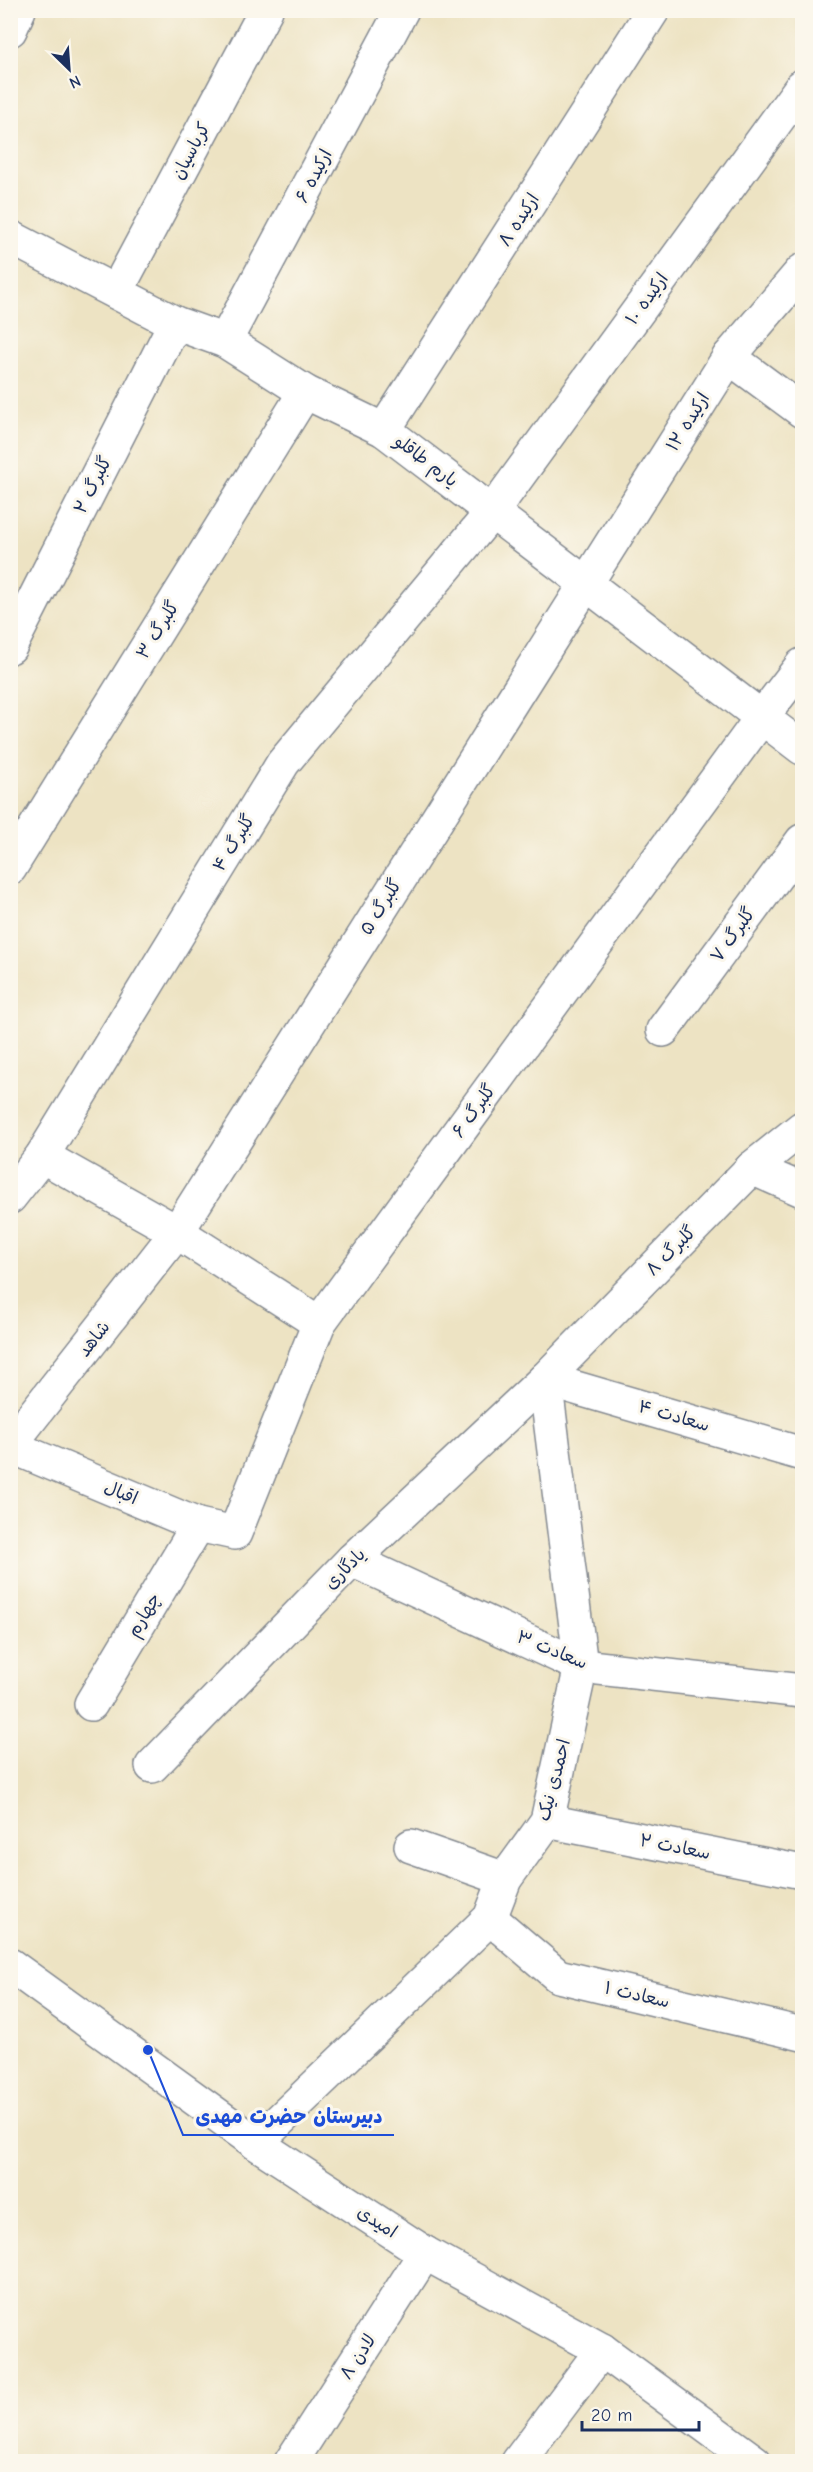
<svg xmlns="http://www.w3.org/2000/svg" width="813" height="2472" font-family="'Comic Neue','Playpen Sans Arabic',sans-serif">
<rect width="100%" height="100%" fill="#fbf7ec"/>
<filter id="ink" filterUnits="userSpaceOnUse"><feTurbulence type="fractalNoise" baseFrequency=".0167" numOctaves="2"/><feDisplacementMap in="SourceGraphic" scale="12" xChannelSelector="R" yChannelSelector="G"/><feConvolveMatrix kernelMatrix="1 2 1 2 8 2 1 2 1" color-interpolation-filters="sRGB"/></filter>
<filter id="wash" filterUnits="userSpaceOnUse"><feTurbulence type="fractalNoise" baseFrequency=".008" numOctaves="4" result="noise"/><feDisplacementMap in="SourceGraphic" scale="24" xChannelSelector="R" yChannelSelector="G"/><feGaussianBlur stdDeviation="1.35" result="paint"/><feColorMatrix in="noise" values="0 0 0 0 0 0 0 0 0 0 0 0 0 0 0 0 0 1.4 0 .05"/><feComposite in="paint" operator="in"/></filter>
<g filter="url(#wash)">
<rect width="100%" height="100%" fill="#ede3c3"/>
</g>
<g filter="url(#ink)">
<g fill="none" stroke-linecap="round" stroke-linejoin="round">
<defs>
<g id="street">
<path d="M 10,30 L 19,10"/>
<path d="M 10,237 L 175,323 L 225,341 L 305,392 L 384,430 L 802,748"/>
<path d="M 116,292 L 266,10"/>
<path d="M 225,341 L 402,10"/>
<path d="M 729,357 L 802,411"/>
<path d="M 384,430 L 653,10"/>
<path d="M 10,647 L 175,323"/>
<path d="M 10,868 L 305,392"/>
<path d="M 663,1030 L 802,841"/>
<path d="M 42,1156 L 177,1232 L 319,1323"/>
<path d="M 752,1168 L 802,1190"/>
<path d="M 10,1197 L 42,1156 L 283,763 L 492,512 L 802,86"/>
<path d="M 545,1379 L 802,1454"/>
<path d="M 10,1445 L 177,1232 L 729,357 L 802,271"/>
<path d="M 10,1446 L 198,1525 L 235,1533 L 319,1323 L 762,717 L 802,665"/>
<path d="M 352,1560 L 581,1666 L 802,1691"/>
<path d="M 91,1704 L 198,1525"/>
<path d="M 152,1766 L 352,1560 L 545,1379 L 752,1168 L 802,1128"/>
<path d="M 547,1821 L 802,1872"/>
<path d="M 411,1846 L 505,1879"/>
<path d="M 490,1918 L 558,1976 L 802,2034"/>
<path d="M 10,1965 L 256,2143 L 425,2253 L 602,2350 L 755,2462"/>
<path d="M 256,2143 L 490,1918 L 505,1879 L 547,1821 L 581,1666 L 545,1379"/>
<path d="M 291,2462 L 425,2253"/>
<path d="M 518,2462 L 602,2350"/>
</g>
</defs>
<!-- street casing -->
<use href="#street" stroke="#848990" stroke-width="36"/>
<!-- street -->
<use href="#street" stroke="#fff" stroke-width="33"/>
</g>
</g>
<g text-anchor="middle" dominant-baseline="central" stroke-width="6" stroke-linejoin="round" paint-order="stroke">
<!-- street labels -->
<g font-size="18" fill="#1b2f5e" stroke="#fbf7ec">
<text transform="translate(191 151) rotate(-62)">کرباسیان</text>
<text transform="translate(314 176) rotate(-62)">ارکیده ۶</text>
<text transform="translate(519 220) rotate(-57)">ارکیده ۸</text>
<text transform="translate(647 299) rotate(-54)">ارکیده ۱۰</text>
<text transform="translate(688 422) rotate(-58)">ارکیده ۱۲</text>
<text transform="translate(426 461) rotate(37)">یارم طاقلو</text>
<text transform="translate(93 485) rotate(-63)">گلبرگ ۲</text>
<text transform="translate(158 630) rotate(-58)">گلبرگ ۳</text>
<text transform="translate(234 843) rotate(-58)">گلبرگ ۴</text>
<text transform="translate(381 907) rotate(-58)">گلبرگ ۵</text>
<text transform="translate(733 935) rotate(-54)">گلبرگ ۷</text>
<text transform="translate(474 1111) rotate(-54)">گلبرگ ۶</text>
<text transform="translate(671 1251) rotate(-45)">گلبرگ ۸</text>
<text transform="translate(94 1339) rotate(-52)">شاهد</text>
<text transform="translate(674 1416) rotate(16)">سعادت ۴</text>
<text transform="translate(121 1493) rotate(23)">اقبال</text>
<text transform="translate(345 1569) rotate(-45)">یادگاری</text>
<text transform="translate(144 1615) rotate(-59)">چهارم</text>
<text transform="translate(552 1650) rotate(22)">سعادت ۳</text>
<text transform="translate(554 1780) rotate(-75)">احمدی نیک</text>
<text transform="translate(675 1847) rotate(11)">سعادت ۲</text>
<text transform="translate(637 1995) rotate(13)">سعادت ۱</text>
<text transform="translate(377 2222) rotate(33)">امیدی</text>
<text transform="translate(358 2357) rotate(-57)">لادن ۸</text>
</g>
</g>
<!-- callouts -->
<path fill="none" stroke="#1d4ed8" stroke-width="2" d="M148 2050L183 2135H394"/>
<circle fill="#1d4ed8" stroke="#fbf7ec" stroke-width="2" cx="148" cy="2050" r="6"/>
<g font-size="20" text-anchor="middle" font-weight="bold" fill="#1d4ed8" stroke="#fbf7ec" stroke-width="6" stroke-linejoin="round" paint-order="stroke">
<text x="289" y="2123">دبیرستان حضرت مهدی</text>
</g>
<!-- margin -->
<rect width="813" height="2472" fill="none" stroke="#fbf7ec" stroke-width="36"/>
<!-- north arrow -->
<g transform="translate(69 69) rotate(155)" stroke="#fbf7ec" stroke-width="4.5" paint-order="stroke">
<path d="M0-4.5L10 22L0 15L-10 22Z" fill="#1b2f5e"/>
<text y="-9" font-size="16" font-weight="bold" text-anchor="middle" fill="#1b2f5e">N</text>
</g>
<!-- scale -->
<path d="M582 2421v9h117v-9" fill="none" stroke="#1b2f5e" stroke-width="3"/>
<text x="591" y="2421" font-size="18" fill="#1b2f5e" stroke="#fbf7ec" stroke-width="4.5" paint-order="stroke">20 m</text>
</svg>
